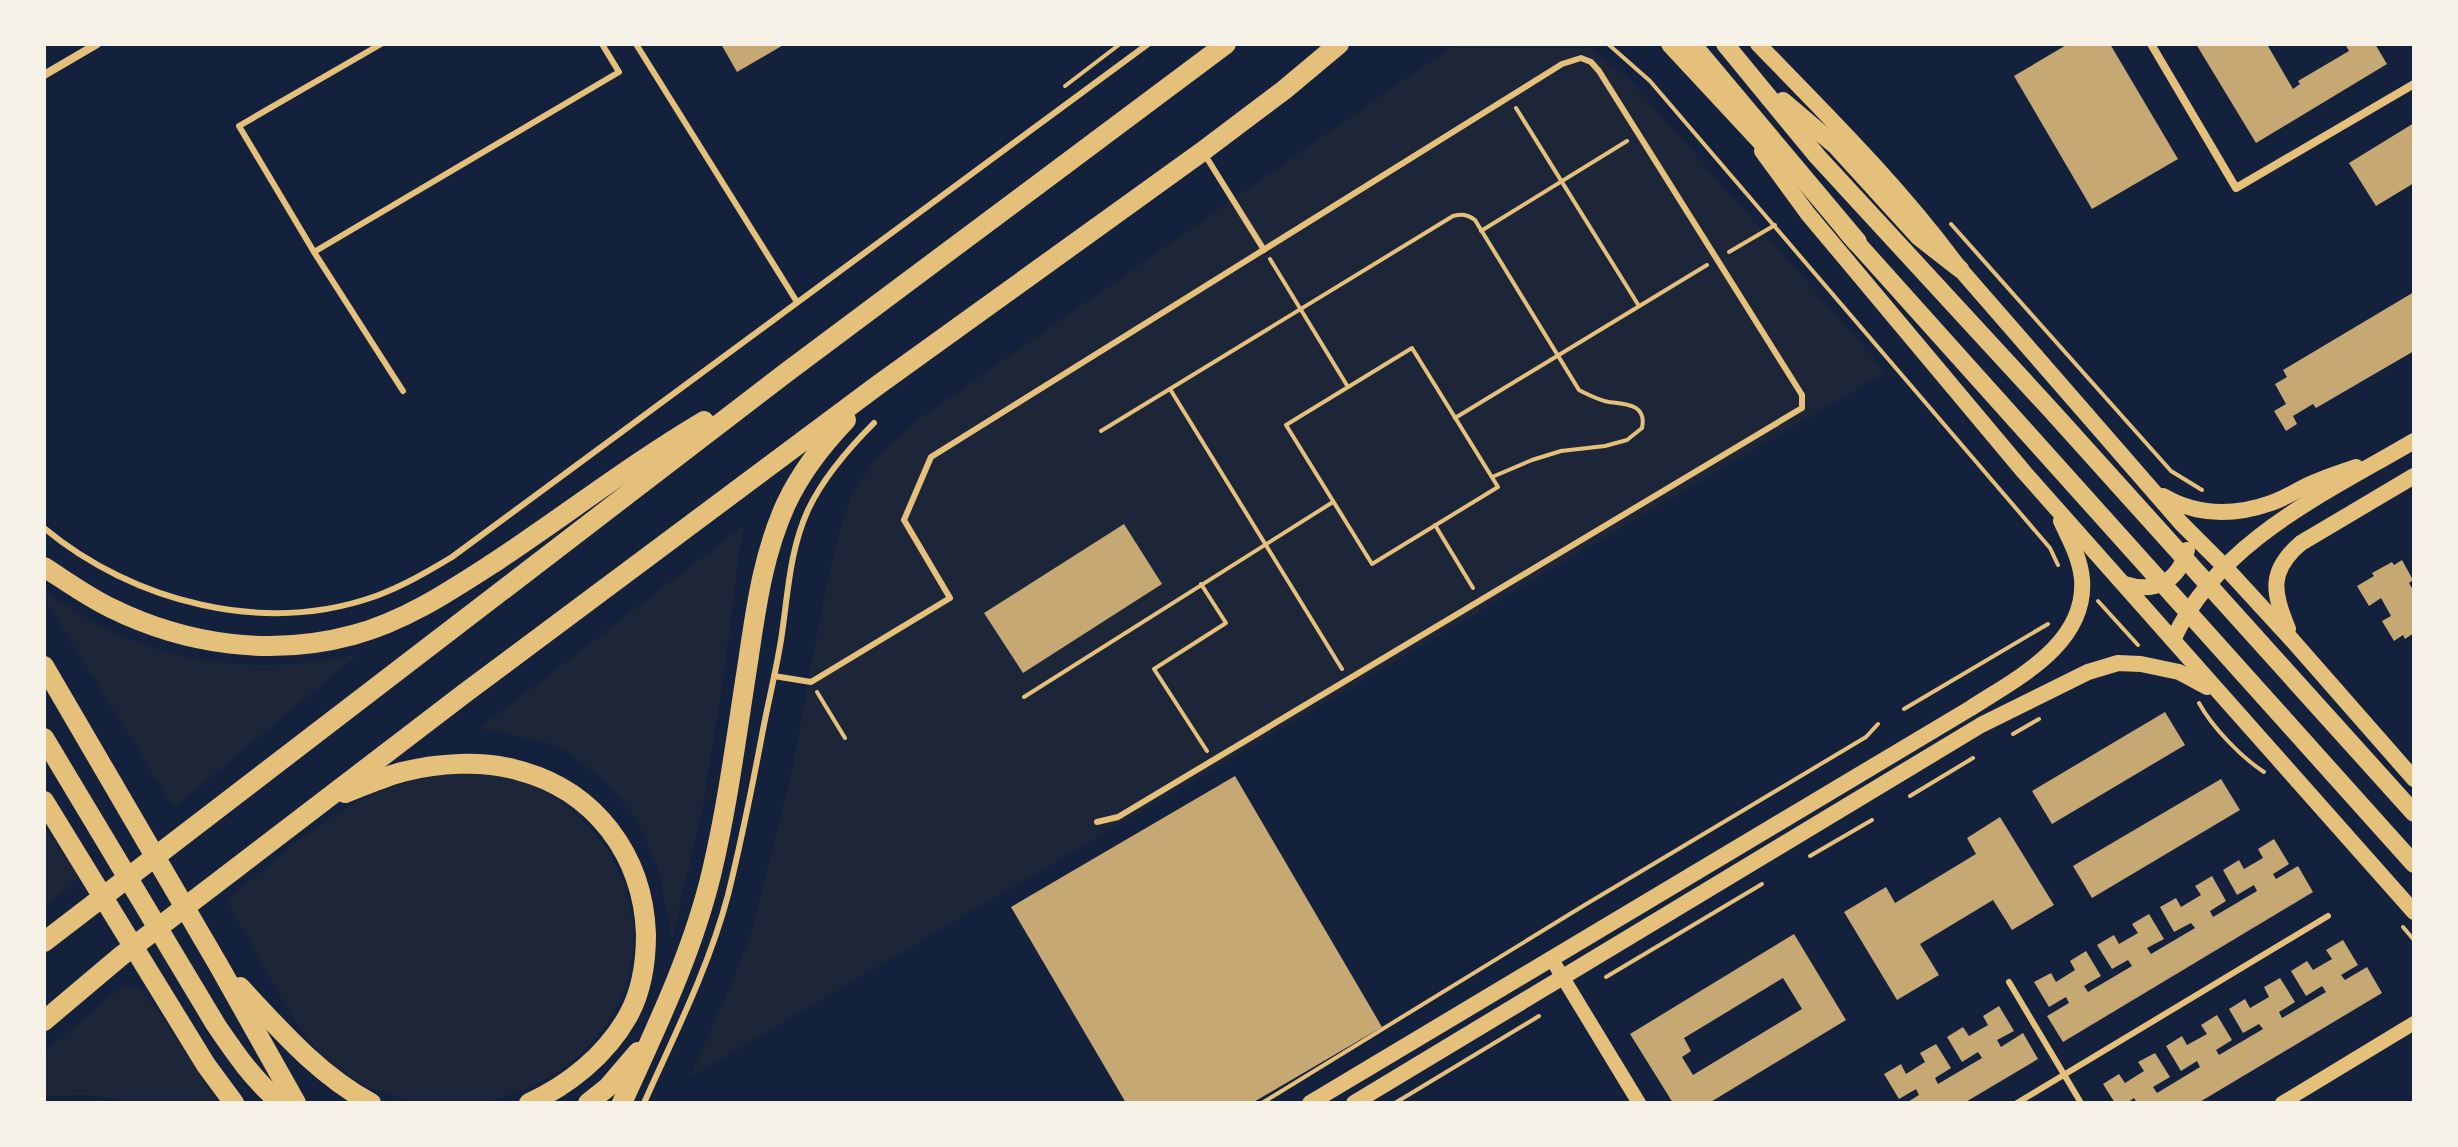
<svg xmlns="http://www.w3.org/2000/svg" width="2458" height="1147" font-family="'Exo 2',sans-serif">
<rect width="100%" height="100%" fill="#14213d"/>
<!-- green -->
<g fill="#1d2539">
<path d="M 1455,44 L 1587,44 L 1630,80 L 1886,372 L 689,1078 L 733,980 L 751,932 L 792,771 L 821,612 L 837,540 L 850,499 L 874,460 L 912,424 Z"/>
<path d="M 743,526 L 722,687 L 703,805 L 672,939 L 658,868 L 635,816 L 596,773 L 556,745 L 480,728 Z"/>
<path d="M 44,589 C 137,662 244,679 358,654 L 174,808 L 44,598 Z"/>
<path d="M 464,771 C 486,774 509,776 529,784 C 561,797 589,822 607,850 C 676,960 601,1079 483,1102 C 471,1104 458,1103 446,1103 C 401,1103 358,1088 325,1057 C 302,1036 288,1009 273,982 C 258,956 243,930 228,903 L 235,893 C 273,863 310,827 353,804 C 388,785 425,776 464,771 Z"/>
<path d="M 44,826 L 79,878 L 44,908 Z"/>
<path d="M 125,984 L 140,989 L 160,1014 L 218,1103 L 143,1103 L 87,1095 L 44,1096 L 44,1053 Z"/>
</g>
<!-- building -->
<g fill="#c6a872" fill-rule="evenodd">
<path d="M 721,44 L 785,44 L 737,72 Z"/>
<path d="M 2068,44 L 2110,44 L 2178,159 L 2092,209 L 2014,76 Z"/>
<path d="M 2196,44 L 2271,44 L 2268,46 L 2293,89 L 2300,84 L 2298,81 L 2349,51 L 2345,44 L 2375,44 L 2387,64 L 2256,143 Z"/>
<path d="M 2414,123 L 2414,183 L 2376,206 L 2349,163 Z"/>
<path d="M 2414,292 L 2414,351 L 2316,408 L 2313,404 L 2293,416 L 2297,424 L 2286,431 L 2274,411 L 2286,404 L 2275,384 L 2287,377 L 2283,370 Z"/>
<path d="M 1124,524 L 1162,584 L 1023,673 L 984,613 Z"/>
<path d="M 2402,560 L 2413,580 L 2409,583 L 2414,592 L 2414,633 L 2405,639 L 2403,635 L 2394,641 L 2382,621 L 2391,616 L 2381,598 L 2369,606 L 2357,586 L 2374,576 L 2372,573 L 2392,562 L 2394,565 Z"/>
<path d="M 2165,712 L 2185,745 L 2052,824 L 2032,791 Z"/>
<path d="M 1235,776 L 1382,1027 L 1252,1103 L 1126,1103 L 1011,907 Z"/>
<path d="M 2221,779 L 2240,810 L 2092,898 L 2073,866 Z"/>
<path d="M 2000,817 L 2054,905 L 2012,930 L 1993,900 L 1920,944 L 1939,975 L 1897,1000 L 1844,912 L 1886,887 L 1895,903 L 1976,854 L 1967,838 Z"/>
<path d="M 2274,839 L 2289,864 L 2273,874 L 2276,879 L 2298,866 L 2313,892 L 2063,1042 L 2047,1016 L 2069,1003 L 2066,997 L 2049,1007 L 2034,982 L 2051,973 L 2056,982 L 2075,970 L 2070,961 L 2086,951 L 2101,976 L 2084,986 L 2088,992 L 2132,966 L 2128,960 L 2112,969 L 2097,945 L 2114,935 L 2119,944 L 2138,933 L 2132,924 L 2149,914 L 2164,939 L 2147,948 L 2151,954 L 2195,928 L 2191,923 L 2174,932 L 2160,907 L 2176,898 L 2181,907 L 2201,895 L 2195,886 L 2212,876 L 2226,901 L 2210,911 L 2213,917 L 2257,891 L 2254,885 L 2237,895 L 2223,870 L 2239,860 L 2244,869 L 2263,858 L 2258,849 Z"/>
<path d="M 1794,934 L 1846,1020 L 1709,1103 L 1673,1103 L 1630,1034 ZM 1783,978 L 1802,1009 L 1693,1075 L 1682,1057 L 1691,1051 L 1684,1038 Z"/>
<path d="M 2343,940 L 2358,965 L 2341,975 L 2345,980 L 2367,967 L 2382,993 L 2198,1103 L 2137,1103 L 2134,1098 L 2127,1103 L 2115,1103 L 2103,1084 L 2119,1074 L 2125,1083 L 2144,1071 L 2138,1062 L 2155,1053 L 2170,1077 L 2153,1087 L 2157,1093 L 2200,1067 L 2197,1061 L 2181,1071 L 2166,1046 L 2182,1036 L 2187,1045 L 2207,1034 L 2201,1025 L 2217,1015 L 2232,1040 L 2216,1050 L 2219,1055 L 2263,1029 L 2259,1024 L 2243,1033 L 2229,1009 L 2245,999 L 2250,1008 L 2269,997 L 2264,987 L 2280,978 L 2295,1002 L 2279,1012 L 2282,1018 L 2326,992 L 2322,986 L 2306,996 L 2291,971 L 2307,961 L 2313,970 L 2332,959 L 2326,950 Z"/>
<path d="M 1999,1006 L 2014,1031 L 1997,1040 L 2001,1047 L 2023,1033 L 2038,1059 L 1964,1103 L 1906,1103 L 1919,1095 L 1916,1089 L 1899,1099 L 1884,1074 L 1901,1064 L 1906,1074 L 1925,1062 L 1920,1053 L 1936,1044 L 1951,1068 L 1935,1078 L 1938,1084 L 1982,1058 L 1978,1052 L 1962,1062 L 1947,1037 L 1963,1027 L 1969,1036 L 1988,1025 L 1983,1016 Z"/>
</g>
<g fill="none" stroke-linecap="round" stroke-linejoin="round">
<!-- path -->
<g stroke="#e5c07b" stroke-width="4">
<path d="M 1608,44 L 1650,81 L 2050,548 L 2058,565"/>
<path d="M 1065,86 L 1120,44"/>
<path d="M 1516,108 L 1639,306"/>
<path d="M 1951,224 L 2171,471 L 2202,490"/>
<path d="M 1481,231 L 1627,141"/>
<path d="M 1729,252 L 1775,225"/>
<path d="M 1270,259 L 1348,387"/>
<path d="M 1412,348 L 1498,487 L 1372,564 L 1286,425 Z"/>
<path d="M 1170,389 L 1342,669"/>
<path d="M 1455,418 L 1707,265"/>
<path d="M 1101,431 L 1453,216 C 1462,214 1467,214 1475,220 L 1579,390 C 1589,395 1598,400 1609,402 C 1626,404 1647,404 1642,428 L 1627,440 L 1605,446 L 1561,451 L 1532,460 L 1492,477"/>
<path d="M 1435,525 L 1473,588"/>
<path d="M 1201,584 L 1226,623 L 1154,669 L 1207,751"/>
<path d="M 2098,601 L 2138,645"/>
<path d="M 817,692 L 845,738"/>
<path d="M 1024,697 L 1333,502"/>
<path d="M 2199,703 C 2212,727 2241,757 2264,772"/>
<path d="M 1904,709 L 2048,624"/>
<path d="M 2013,734 L 2039,719"/>
<path d="M 1910,796 L 1973,758"/>
<path d="M 1810,856 L 1872,820"/>
<path d="M 2403,927 L 2414,940"/>
<path d="M 1606,977 L 1762,884"/>
<path d="M 1262,1103 L 1583,906 L 1866,737 L 1878,724"/>
<path d="M 1395,1103 L 1539,1016"/>
</g>
<!-- service -->
<g stroke="#e5c07b" stroke-width="6">
<path d="M 381,44 L 239,126 L 314,252 L 403,391"/>
<path d="M 636,44 L 797,302"/>
<path d="M 1205,155 L 1264,250"/>
<path d="M 314,252 L 619,72 L 602,44"/>
<path d="M 44,528 C 133,602 264,636 376,596 C 403,586 427,572 452,557 L 1148,44"/>
<path d="M 774,676 L 811,682 L 950,598 L 904,520 L 931,457 L 1562,64 L 1581,58 L 1591,62 L 1599,71 L 1802,395 L 1802,408 L 1118,817 L 1097,822"/>
<path d="M 2009,982 L 2081,1103"/>
<path d="M 644,1103 C 674,1036 709,967 728,895 C 741,842 752,788 762,735 C 768,703 776,671 781,640 C 788,595 789,552 808,510 C 823,478 849,448 874,423"/>
<path d="M 2017,1103 L 2328,916"/>
</g>
<!-- minor -->
<g stroke="#e5c07b" stroke-width="8">
<path d="M 2151,44 L 2236,188 L 2414,84"/>
<path d="M 44,75 L 97,44"/>
</g>
<!-- tertiary -->
<g stroke="#e5c07b" stroke-width="14">
<path d="M 1551,958 L 1639,1103"/>
<path d="M 2282,1103 L 2414,1023"/>
</g>
<!-- secondary -->
<g stroke="#e5c07b" stroke-width="16">
<path d="M 1758,44 C 1828,116 1900,187 1960,269 L 2181,523 L 2225,567 L 2293,641 L 2414,779"/>
<path d="M 1762,151 L 1808,214 L 2024,472 L 2414,912"/>
<path d="M 2163,496 C 2197,516 2234,516 2271,503 C 2286,498 2300,488 2315,482 C 2329,476 2342,472 2356,467"/>
<path d="M 2125,584 C 2156,594 2179,580 2187,550"/>
<path d="M 2288,629 C 2273,592 2268,571 2301,543 L 2414,476"/>
<path d="M 2173,640 C 2218,541 2326,493 2414,441"/>
<path d="M 1310,1103 L 1971,708 C 2017,678 2087,644 2082,579 C 2080,558 2070,540 2061,521"/>
<path d="M 1354,1103 L 1981,725 L 2088,672 L 2118,663 L 2141,664 L 2179,672 L 2207,687"/>
</g>
<!-- primary -->
<g stroke="#e5c07b" stroke-width="18">
<path d="M 1670,44 L 1777,159"/>
<path d="M 1725,44 L 1817,156 L 2050,409 L 2414,813"/>
<path d="M 1783,101 L 1836,146 L 1919,237 L 1960,269"/>
<path d="M 1847,232 L 2414,864"/>
</g>
<!-- trunk -->
<g stroke="#e5c07b" stroke-width="20">
<path d="M 1691,44 L 1857,242"/>
<path d="M 44,567 C 66,581 88,597 111,608 C 186,645 272,657 353,635 C 406,621 453,589 498,560 C 567,514 633,463 704,421"/>
<path d="M 44,666 L 219,966 L 296,1103"/>
<path d="M 44,738 L 216,1025 C 235,1053 254,1081 281,1103"/>
<path d="M 345,793 C 364,786 383,777 402,772 C 437,763 482,760 517,770 C 595,790 643,855 646,934 C 646,963 642,991 628,1016 C 606,1055 569,1085 529,1103"/>
<path d="M 44,801 L 206,1065 L 234,1103"/>
<path d="M 44,942 L 787,372 L 1226,44"/>
<path d="M 240,987 C 280,1030 319,1075 371,1103"/>
<path d="M 44,1021 L 121,956 L 465,693 L 878,385 L 1203,151 L 1284,90 L 1339,44"/>
<path d="M 588,1103 L 608,1087 L 638,1052"/>
<path d="M 622,1103 C 656,1028 693,952 712,871 C 728,803 737,732 748,662 C 756,608 763,554 786,504 C 800,474 823,444 846,420"/>
</g>
</g>
<!-- border -->
<rect width="2458" height="1147" fill="none" stroke="#f6f1e7" stroke-width="92"/>
</svg>
